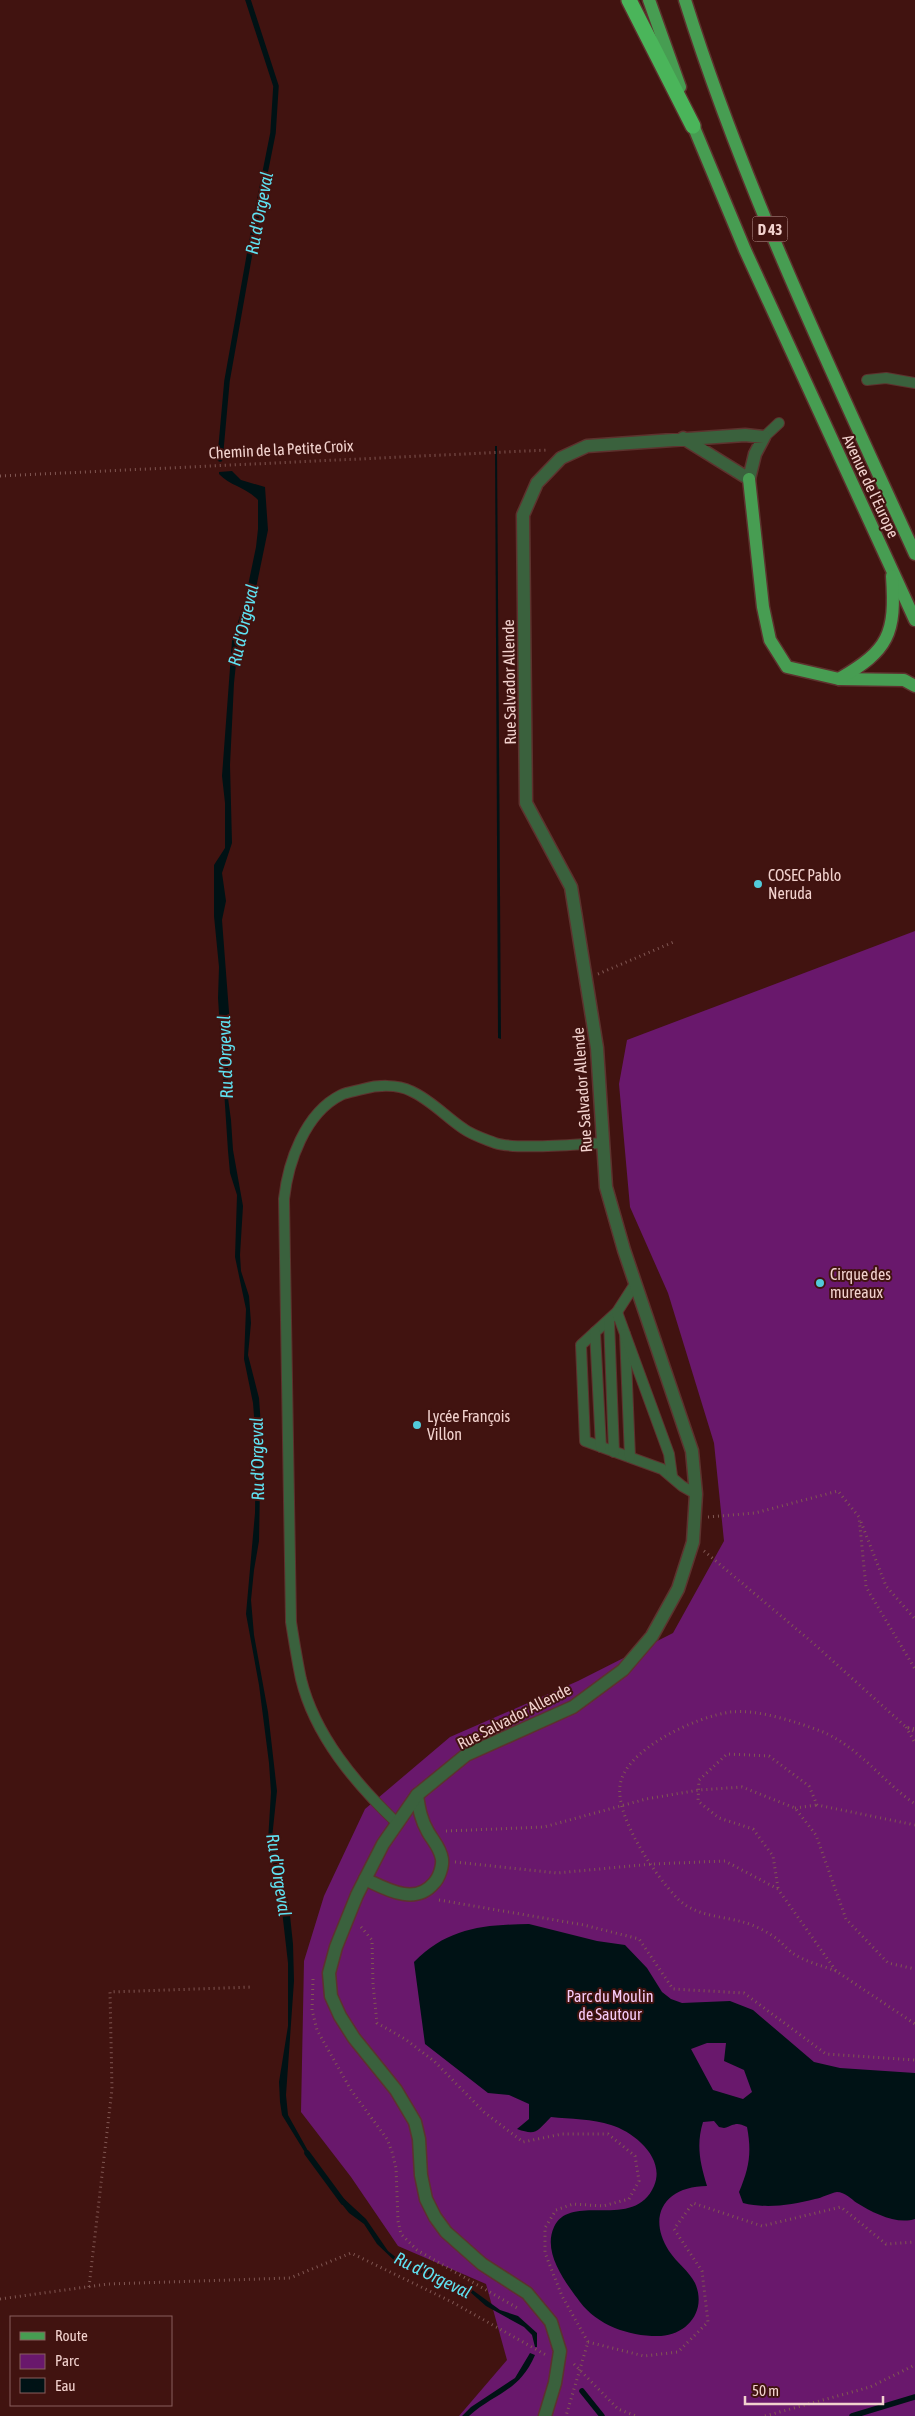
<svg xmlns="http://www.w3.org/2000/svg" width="915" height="2416" font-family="'Asap Condensed',sans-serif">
<rect width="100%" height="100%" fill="#411310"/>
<!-- green -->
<path fill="#69186c" d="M 915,931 L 915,2416 L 459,2416 L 507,2360 L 486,2284 L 398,2246 L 351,2177 L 301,2112 L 304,1961 L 324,1896 L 365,1809 L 450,1737 L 578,1681 L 673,1633 L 724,1541 L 714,1443 L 668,1293 L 630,1207 L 619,1084 L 627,1040 Z"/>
<!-- water -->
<g fill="#001215" fill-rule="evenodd">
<path d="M 495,446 L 497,446 L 501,1039 L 498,1038 Z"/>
<path d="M 232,471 L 241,480 L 265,487 L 268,530 L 255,593 L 238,645 L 234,683 L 230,765 L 232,843 L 222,873 L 226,901 L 222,920 L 232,1051 L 228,1051 L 228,1098 L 231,1120 L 233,1150 L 243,1206 L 240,1255 L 241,1271 L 249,1296 L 251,1323 L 248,1355 L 259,1398 L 261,1426 L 259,1541 L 254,1570 L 251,1600 L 254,1635 L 268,1712 L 277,1791 L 272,1838 L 289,1906 L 293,1944 L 294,1981 L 286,2095 L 288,2115 L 312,2158 L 309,2159 L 282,2115 L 280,2102 L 279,2082 L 288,2026 L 288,1963 L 281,1902 L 268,1841 L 271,1792 L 269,1763 L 259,1685 L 246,1614 L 255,1513 L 256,1442 L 253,1403 L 244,1359 L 246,1309 L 235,1257 L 237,1195 L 230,1173 L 228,1151 L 218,998 L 219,967 L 214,916 L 214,865 L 225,848 L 225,803 L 222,776 L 232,641 L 245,600 L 256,547 L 258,529 L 258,500 C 246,487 230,486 219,474 L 219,472 Z"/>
<path d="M 529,1924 L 597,1941 L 625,1945 L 647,1968 L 662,1992 L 671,1999 L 682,2003 L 730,2001 L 753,2010 L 814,2062 L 840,2068 L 915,2073 L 915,2219 C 897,2225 873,2213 857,2203 C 851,2199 845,2192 837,2192 C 830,2193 822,2198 815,2199 C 791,2205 767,2209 743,2203 L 739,2192 C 749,2168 752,2153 747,2127 C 736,2121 734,2125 724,2128 L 719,2127 L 714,2121 L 703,2122 C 696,2145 700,2163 707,2186 C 666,2186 646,2215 669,2251 C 677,2263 689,2271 695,2283 C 707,2310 688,2334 661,2336 C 631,2337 598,2326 580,2302 C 566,2283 542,2253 554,2227 C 571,2191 634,2232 654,2186 C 666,2158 634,2132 611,2125 C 593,2119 570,2119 551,2117 C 537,2131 537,2136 517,2129 L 529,2119 L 529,2104 L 509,2095 L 488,2093 L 425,2044 L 414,1962 C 448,1928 482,1925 529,1924 ZM 707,2043 L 726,2043 L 724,2061 L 744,2070 L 752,2092 L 743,2099 L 713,2090 L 691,2049 Z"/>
<path d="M 340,2195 L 366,2219 L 388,2251 L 398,2259 L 467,2286 L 500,2310 L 518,2316 L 537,2333 L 537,2347 L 535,2347 L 532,2335 L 524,2327 L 486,2306 L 469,2291 L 398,2264 L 377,2244 L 364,2224 L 349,2213 L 337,2198 Z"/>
<path d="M 530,2353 L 535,2355 C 519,2392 496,2392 469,2416 L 462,2416 L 471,2407 L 515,2378 Z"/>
</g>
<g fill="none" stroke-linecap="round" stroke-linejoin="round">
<!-- stream -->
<g stroke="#001215" stroke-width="5.5">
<path d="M 220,459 L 227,381 L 256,218 L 273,133 L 276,86 L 248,0"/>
<path d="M 307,2153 L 343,2202"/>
<path d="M 582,2391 L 602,2416"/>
<path d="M 852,2416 L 915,2397"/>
</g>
<defs>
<g id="lane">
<path d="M 867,380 L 886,378 L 915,383"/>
<path d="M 764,437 L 779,423"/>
<path d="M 635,1284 L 617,1312 L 581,1345 L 585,1441 L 662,1469 L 682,1486 L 696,1494"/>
<path d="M 617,1312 L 625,1334 L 630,1457"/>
<path d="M 609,1320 L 614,1452"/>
<path d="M 595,1332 L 601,1447"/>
<path d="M 625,1334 L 669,1454 L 672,1476"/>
<path d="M 397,1823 C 356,1784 315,1736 301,1679 C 297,1660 294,1641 291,1622 L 284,1199 C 288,1162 305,1113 341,1095 C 347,1092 356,1091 363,1089 C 377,1085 397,1084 411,1091 C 431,1100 446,1117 464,1129 C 472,1135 485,1139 495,1143 C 517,1150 576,1144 602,1143"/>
</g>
<g id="street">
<path d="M 365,1879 C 386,1889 415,1906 434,1883 C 439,1878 443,1866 442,1859 C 440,1847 433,1841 428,1832 C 421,1820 419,1809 417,1795"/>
<path d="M 545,2416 L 555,2383 L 560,2351 L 551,2322 L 527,2293 L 482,2264 L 446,2232 L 435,2217 L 426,2199 L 421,2175 L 419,2139 L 415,2122 L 396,2090 L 354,2038 L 340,2016 L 331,1996 L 329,1973 L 336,1947 L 357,1895 L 383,1844 L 417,1795 L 466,1755 L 573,1707 L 623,1670 L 652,1636 L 678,1589 L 693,1542 L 696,1494 L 692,1451 L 624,1250 L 606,1187 L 597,1048 L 571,887 L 526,803 L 523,515 L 537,483 L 561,458 L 587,446 L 745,435 L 764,437 L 755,454 L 749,479 L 683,438"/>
</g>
<g id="primary">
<path d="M 649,0 L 680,87"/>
<path d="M 685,0 C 745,191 832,372 915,554"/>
<path d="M 690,118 L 745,250 L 915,620"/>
<path d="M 749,479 L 763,607 L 770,640 L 787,667 L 839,679 L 904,680 L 915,686"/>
<path d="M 839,679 C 889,650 896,634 892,576"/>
</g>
<path id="highway" d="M 629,0 L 693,126"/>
</defs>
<!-- lane casing -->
<use href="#lane" stroke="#5d322e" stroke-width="12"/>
<!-- street casing -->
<use href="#street" stroke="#5d322e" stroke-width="15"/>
<!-- primary casing -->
<use href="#primary" stroke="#5d322e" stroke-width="15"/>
<!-- highway casing -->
<use href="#highway" stroke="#5d322e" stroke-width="18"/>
<!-- path -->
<g stroke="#805753" stroke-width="3" stroke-dasharray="1 4" stroke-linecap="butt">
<path d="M 0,476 L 548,450"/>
<path d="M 598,974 L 676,941"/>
<path d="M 708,1517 L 755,1513 L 838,1491 L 859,1517 L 866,1587 L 915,1669"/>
<path d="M 861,1522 L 886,1586 L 915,1619"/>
<path d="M 704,1551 L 813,1643 L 906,1727 L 915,1729"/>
<path d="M 906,1727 L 915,1743"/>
<path d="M 908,1728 L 915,1732"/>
<path d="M 795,1808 L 817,1805"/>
<path d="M 446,1831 L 544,1827 L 646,1799 L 699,1790 L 742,1787 L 795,1808 L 816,1835 L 846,1919 L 888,1963 L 915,1969"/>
<path d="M 455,1862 L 557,1873 L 652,1864 L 725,1861 L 778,1889 L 836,1971 L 915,2024"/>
<path d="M 778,1888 L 773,1856 L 753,1829 L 719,1818 L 698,1801 L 699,1780 L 727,1754 L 769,1756 L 809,1786 L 817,1805 L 915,1825"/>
<path d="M 439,1900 L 584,1925 L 639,1939 L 673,1989 L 744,1993 L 826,2054 L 915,2060"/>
<path d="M 361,1927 L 372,1940 L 373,1984 L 377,2023 L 405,2039 L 434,2061 L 484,2112 L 523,2142 L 562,2134 L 608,2134 L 635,2156 L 639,2181 L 629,2199 L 603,2206 L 573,2204 L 556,2210 L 545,2228 L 545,2253 L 562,2296 L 588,2342 L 566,2416"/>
<path d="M 836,1971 C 823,1966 806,1962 794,1954 C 788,1950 783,1944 777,1939 C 768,1932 754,1925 743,1922 C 721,1916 694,1916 677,1898 C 655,1875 616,1818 620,1786 C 624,1749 698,1716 731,1712 C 758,1709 797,1722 823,1732 C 860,1748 883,1782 915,1804"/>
<path d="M 313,1979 L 312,2010 L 317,2030 L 351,2090 L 387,2139 L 392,2152 L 396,2168 L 398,2221 L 401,2234 L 417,2250 L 519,2309"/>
<path d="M 89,2287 L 112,2089 L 110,1992 L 253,1987"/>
<path d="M 0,2299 L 108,2284 L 290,2278 L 351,2253 L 452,2302 L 546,2355"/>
<path d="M 588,2342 L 644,2356 L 678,2352 L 708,2322 L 702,2271 L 674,2229 L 693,2203 L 762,2226 L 841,2207 L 886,2244 L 915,2242"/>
<path d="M 574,2364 L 618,2409 L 636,2416"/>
<path d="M 765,2416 L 870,2387 L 915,2365"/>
</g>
<!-- lane -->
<use href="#lane" stroke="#3a613d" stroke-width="10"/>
<!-- street -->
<use href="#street" stroke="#3a613d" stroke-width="12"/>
<!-- primary -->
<use href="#primary" stroke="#479d52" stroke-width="12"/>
<!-- highway -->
<use href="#highway" stroke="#4ab55a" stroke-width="15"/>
</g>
<!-- markers -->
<g fill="#52cbda" stroke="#411310" stroke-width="2">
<circle cx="758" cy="884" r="5"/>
<circle cx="820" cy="1283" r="5"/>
<circle cx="417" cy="1425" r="5"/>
</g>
<g text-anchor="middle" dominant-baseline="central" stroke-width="4" stroke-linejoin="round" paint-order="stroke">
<!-- shield labels -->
<rect fill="#411310" stroke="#bd9995" stroke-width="1" x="752.5" y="216.5" width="35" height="25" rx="4"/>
<g font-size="15" font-weight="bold" fill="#f2d2ce">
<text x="770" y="229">D 43</text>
</g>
<!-- street labels -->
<g font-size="16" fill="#f2d2ce" stroke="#411310">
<text transform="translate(281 449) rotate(-3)">Chemin de la Petite Croix</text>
<text transform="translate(871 486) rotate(65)">Avenue de l'Europe</text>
<text transform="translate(509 682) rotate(-91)">Rue Salvador Allende</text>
<text transform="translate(582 1090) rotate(-94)">Rue Salvador Allende</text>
<text transform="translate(514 1716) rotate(-27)">Rue Salvador Allende</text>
</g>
<!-- poi labels -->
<g font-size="16" fill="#f2d2ce" stroke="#411310" text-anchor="start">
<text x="768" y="875">COSEC Pablo<tspan x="768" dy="18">Neruda</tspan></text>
<text x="830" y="1274">Cirque des<tspan x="830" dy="18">mureaux</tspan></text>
<text x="427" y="1416">Lycée François<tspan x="427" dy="18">Villon</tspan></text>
</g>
<!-- park labels -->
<g font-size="16" fill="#f8ccf8" stroke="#411310">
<text x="610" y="1996">Parc du Moulin<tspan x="610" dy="18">de Sautour</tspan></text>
</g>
<!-- water labels -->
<g font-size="18" font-style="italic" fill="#5fe1f1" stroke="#411310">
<text transform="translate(259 213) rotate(-79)">Ru d'Orgeval</text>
<text transform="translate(243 625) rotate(-77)">Ru d'Orgeval</text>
<text transform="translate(225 1057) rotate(-92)">Ru d'Orgeval</text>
<text transform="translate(257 1459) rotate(-91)">Ru d'Orgeval</text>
<text transform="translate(279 1875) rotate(81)">Ru d'Orgeval</text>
<text transform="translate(433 2275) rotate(26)">Ru d'Orgeval</text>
</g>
</g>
<!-- legend -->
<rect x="10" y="2316" width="162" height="90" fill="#411310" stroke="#885f5c"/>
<rect x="20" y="2332" width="25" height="8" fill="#479d52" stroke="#885f5c"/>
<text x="55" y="2341" font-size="15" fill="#f2d2ce">Route</text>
<rect x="20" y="2354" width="25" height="15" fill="#69186c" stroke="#885f5c"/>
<text x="55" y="2366" font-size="15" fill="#f2d2ce">Parc</text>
<rect x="20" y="2378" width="25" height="15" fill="#001215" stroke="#885f5c"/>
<text x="55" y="2391" font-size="15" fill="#f2d2ce">Eau</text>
<!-- scale -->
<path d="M745 2396v8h138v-8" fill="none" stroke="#f2d2ce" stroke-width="2.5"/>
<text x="752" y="2396" font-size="15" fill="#f2d2ce" stroke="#411310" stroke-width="4" paint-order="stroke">50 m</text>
</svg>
